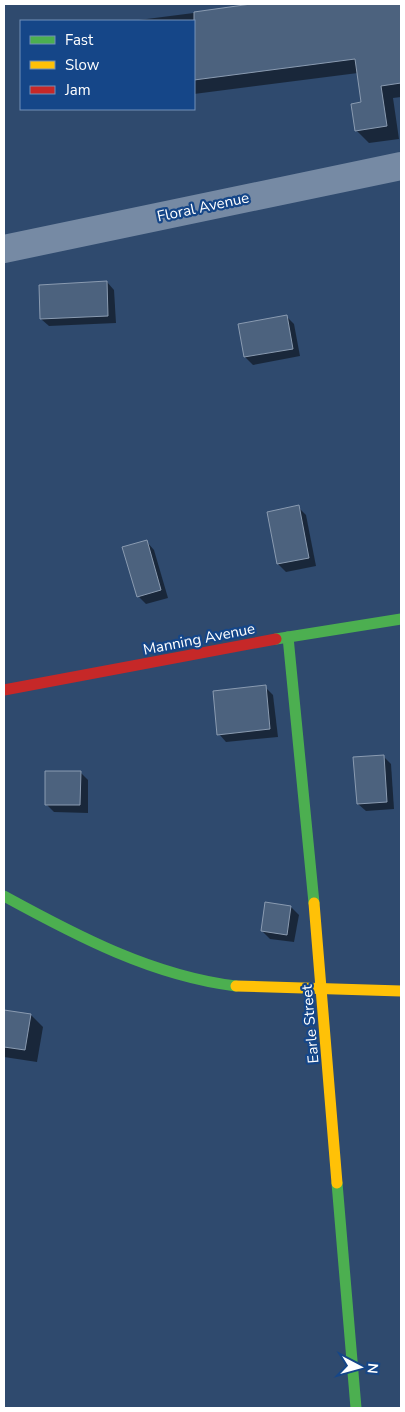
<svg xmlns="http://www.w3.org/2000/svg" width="405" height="1412" font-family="'Nunito Sans',sans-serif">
<rect width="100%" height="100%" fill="#2f4a6e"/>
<!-- shadow -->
<g fill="#0007">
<path d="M 264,4 L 401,4 L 401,97 L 393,98 L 399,139 L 369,143 L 356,130 L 362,103 L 358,73 L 194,94 L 194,21 L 131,21 Z"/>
<path d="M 107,282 L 114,290 L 116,323 L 49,326 L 41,319 Z"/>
<path d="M 286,316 L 294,324 L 300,356 L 253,365 L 245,357 L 239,325 Z"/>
<path d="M 298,507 L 306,515 L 316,566 L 286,572 L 278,564 Z"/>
<path d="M 147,542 L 154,550 L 168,598 L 146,604 L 138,596 Z"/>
<path d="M 265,687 L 273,695 L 278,737 L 226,742 L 219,734 Z"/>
<path d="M 383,756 L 391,764 L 394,809 L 366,811 L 358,804 Z"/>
<path d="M 80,772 L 88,780 L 88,813 L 54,812 L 46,804 Z"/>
<path d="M 291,907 L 299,915 L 294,942 L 270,939 L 262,931 Z"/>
<path d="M 4,1011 L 31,1015 L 43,1027 L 37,1062 L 4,1057 Z"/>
</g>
<!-- building -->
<g fill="#4c627e" stroke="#8a9bb1">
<path d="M 251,4 L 401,4 L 401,83 L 381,86 L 387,126 L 355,131 L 351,104 L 361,102 L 355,59 L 194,80 L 194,12 Z"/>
<path d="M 107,281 L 108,316 L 40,319 L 39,285 Z"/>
<path d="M 287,315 L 293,349 L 244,357 L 238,324 Z"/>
<path d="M 299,505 L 309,558 L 277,564 L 267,512 Z"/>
<path d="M 147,540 L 161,590 L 137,597 L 122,547 Z"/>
<path d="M 266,685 L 270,729 L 217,735 L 213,691 Z"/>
<path d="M 384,755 L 387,802 L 357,804 L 353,757 Z"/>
<path d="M 45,771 L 81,771 L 80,805 L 45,805 Z"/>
<path d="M 265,902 L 291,906 L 287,935 L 261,931 Z"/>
<path d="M 4,1010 L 31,1014 L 25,1050 L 4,1047 Z"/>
</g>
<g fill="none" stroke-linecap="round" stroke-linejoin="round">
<!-- street -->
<path stroke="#768aa4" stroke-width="28" d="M 4,249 L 401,166"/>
<!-- fast -->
<g stroke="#4caf50" stroke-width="11">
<path d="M 288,637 L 314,903"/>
<path d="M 276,639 L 401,619"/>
<path d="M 4,896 C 77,936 153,976 236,986"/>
<path d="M 337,1183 L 356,1408"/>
</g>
<!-- slow -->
<g stroke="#ffc107" stroke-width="11">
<path d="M 314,903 L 337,1183"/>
<path d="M 236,986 L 401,991"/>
</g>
<!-- jam -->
<path stroke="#c62828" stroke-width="11" d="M 4,690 L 276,639"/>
</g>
<g text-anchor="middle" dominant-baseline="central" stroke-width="4.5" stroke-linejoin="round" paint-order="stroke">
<!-- street labels -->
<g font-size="15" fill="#fff" stroke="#154688">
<text transform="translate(203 207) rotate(-12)">Floral Avenue</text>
<text transform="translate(199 639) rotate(-11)">Manning Avenue</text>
<text transform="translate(310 1024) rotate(-95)">Earle Street</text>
</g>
</g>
<!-- border -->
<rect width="405" height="1412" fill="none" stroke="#ffffff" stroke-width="10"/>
<!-- legend -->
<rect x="20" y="20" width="175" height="90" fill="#154688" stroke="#7390b8"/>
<rect x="30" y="36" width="25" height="8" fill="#4caf50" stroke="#7390b8"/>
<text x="65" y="45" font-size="15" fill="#ffffff">Fast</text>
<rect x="30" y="61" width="25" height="8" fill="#ffc107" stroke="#7390b8"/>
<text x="65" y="70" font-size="15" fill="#ffffff">Slow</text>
<rect x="30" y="86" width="25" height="8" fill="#c62828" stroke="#7390b8"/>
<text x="65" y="95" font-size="15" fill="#ffffff">Jam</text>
<!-- north arrow -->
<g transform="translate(360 1367) rotate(96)" stroke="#154688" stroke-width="4" paint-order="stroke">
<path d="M0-4L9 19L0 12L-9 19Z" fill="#ffffff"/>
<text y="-8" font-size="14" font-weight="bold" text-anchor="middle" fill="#ffffff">N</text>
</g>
</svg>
